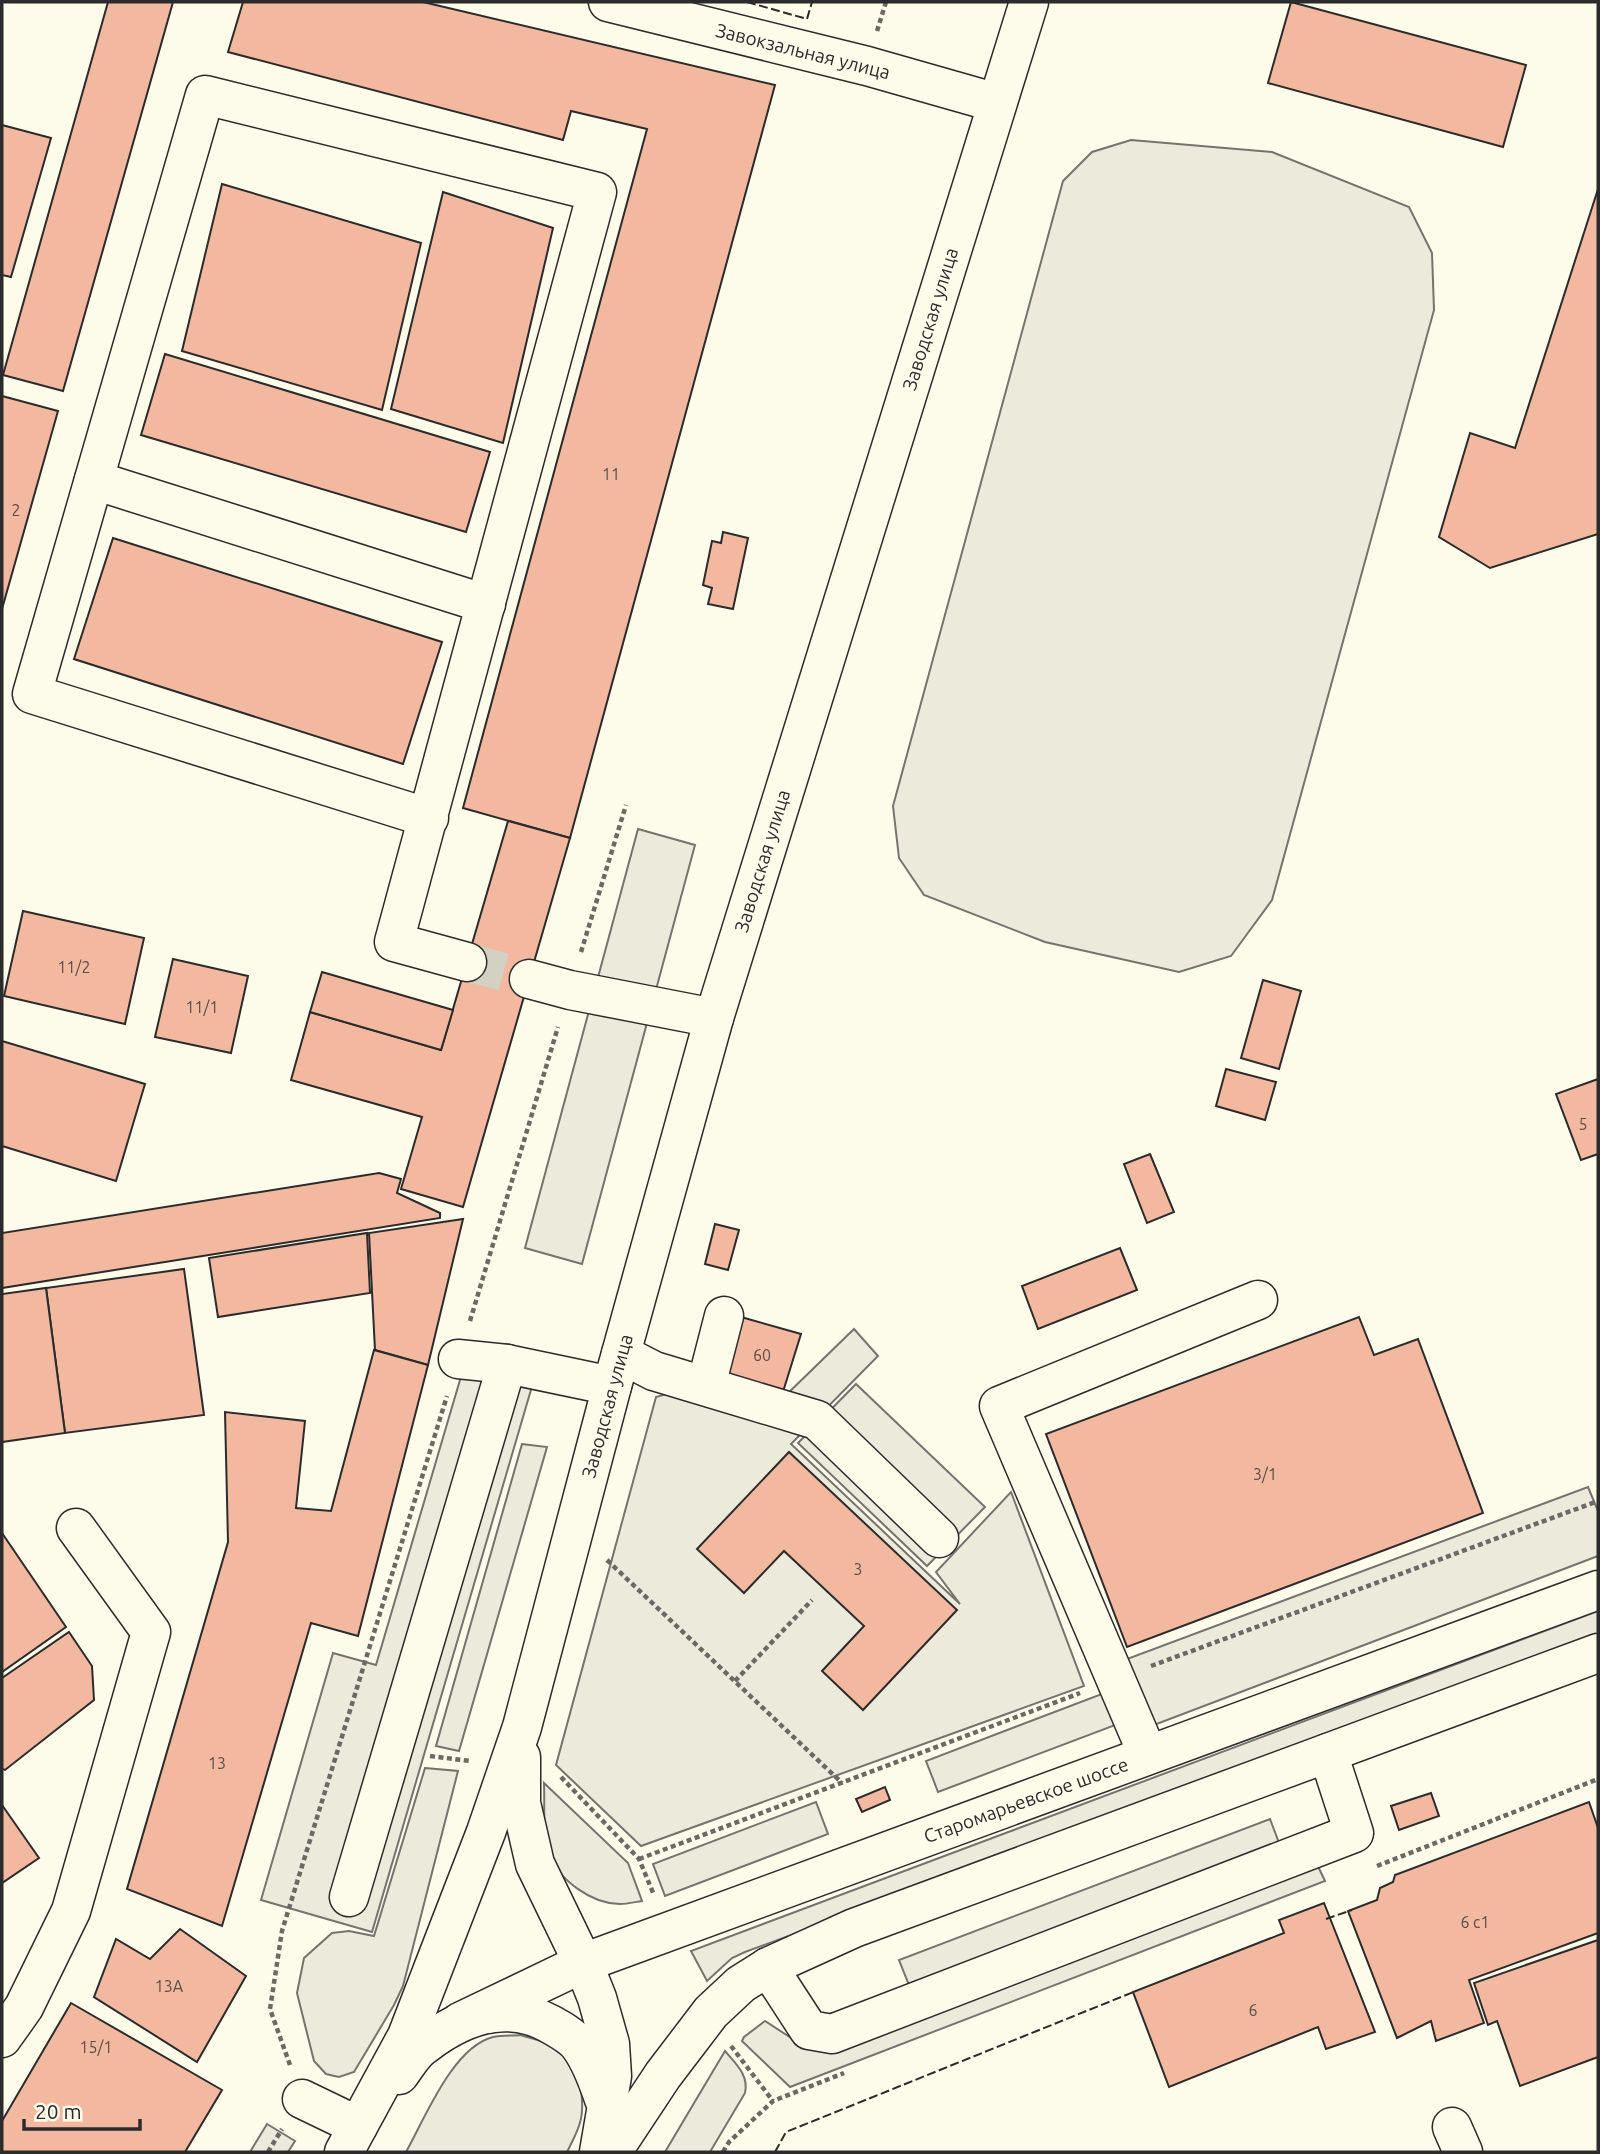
<svg xmlns="http://www.w3.org/2000/svg" width="1600" height="2154" font-family="Ubuntu,sans-serif">
<rect width="100%" height="100%" fill="#fdfbea"/>
<!-- green -->
<g fill="#ecebdb" stroke="#74746e" stroke-width="2">
<path d="M 1131,140 L 1272,152 L 1409,207 L 1432,253 L 1434,310 L 1272,900 L 1231,956 L 1179,972 L 1045,942 L 924,895 L 899,858 L 893,806 L 1063,181 L 1092,152 Z"/>
<path d="M 854,1329 L 878,1356 L 791,1444 L 960,1604 L 936,1572 L 1011,1492 L 1084,1686 L 641,1846 L 556,1765 L 656,1397 L 722,1378 L 784,1397 Z"/>
<path d="M 522,1444 L 547,1447 L 459,1751 L 436,1746 Z"/>
<path d="M 1598,1611 L 1598,1636 L 745,1952 L 732,1958 L 707,1981 L 691,1951 Z"/>
<path d="M 1107,1692 L 1118,1724 L 938,1792 L 926,1761 Z"/>
<path d="M 425,1768 L 458,1771 L 403,1986 L 394,2005 L 354,2072 L 339,2077 L 326,2074 L 314,2061 L 297,1993 L 304,1958 L 332,1933 L 349,1931 L 374,1936 Z"/>
<path d="M 544,1783 L 628,1863 L 642,1901 C 635,1902 627,1904 620,1904 C 592,1904 558,1880 549,1853 C 542,1832 545,1806 544,1783 Z"/>
<path d="M 816,1802 L 828,1834 L 665,1896 L 653,1864 Z"/>
<path d="M 1314,1858 L 1325,1881 L 790,2087 L 742,2041 L 744,2037 L 765,2021 L 802,2045 Z"/>
<path d="M 521,2035 C 529,2038 540,2040 548,2044 C 571,2057 584,2084 582,2110 C 582,2124 573,2140 567,2152 L 406,2152 C 425,2118 453,2047 493,2037 C 502,2035 512,2036 521,2035 Z"/>
<path d="M 725,2051 C 736,2064 749,2075 745,2093 L 710,2152 L 665,2152 Z"/>
</g>
<!-- parking -->
<g fill="#eceadb" stroke="#74746e" stroke-width="2">
<path d="M 638,829 L 695,845 L 582,1264 L 525,1248 Z"/>
<path d="M 465,1363 L 533,1383 L 372,1932 L 261,1900 L 333,1653 L 376,1665 Z"/>
<path d="M 856,1384 L 985,1507 L 927,1566 L 798,1443 Z"/>
<path d="M 1588,1487 L 1598,1511 L 1598,1556 L 1154,1725 L 1127,1659 Z"/>
<path d="M 1270,1819 L 1287,1864 L 917,2005 L 899,1960 Z"/>
<path d="M 267,2124 L 295,2141 L 288,2152 L 250,2152 Z"/>
</g>
<!-- building -->
<g fill="#f2b8a0" stroke="#2b2b2b" stroke-width="2">
<path d="M 108,2 L 173,2 L 63,391 L 3,375 Z"/>
<path d="M 243,2 L 423,2 L 775,85 L 570,838 L 463,808 L 647,129 L 571,111 L 563,140 L 228,52 Z"/>
<path d="M 1291,2 L 1526,65 L 1503,147 L 1268,83 Z"/>
<path d="M 2,125 L 51,138 L 11,277 L 2,275 Z"/>
<path d="M 222,184 L 421,243 L 382,410 L 182,351 Z"/>
<path d="M 1598,189 L 1598,534 L 1490,568 L 1439,537 L 1470,433 L 1515,448 Z"/>
<path d="M 443,192 L 553,228 L 503,443 L 391,409 Z"/>
<path d="M 165,354 L 490,452 L 466,532 L 141,435 Z"/>
<path d="M 2,396 L 58,411 L 2,609 Z"/>
<path d="M 723,532 L 748,538 L 733,609 L 708,604 L 712,588 L 703,585 L 712,541 L 721,543 Z"/>
<path d="M 113,538 L 442,642 L 403,764 L 74,659 Z"/>
<path d="M 508,821 L 570,838 L 463,1207 L 401,1189 L 422,1117 L 291,1080 L 310,1012 L 441,1050 Z"/>
<path d="M 23,911 L 144,938 L 125,1024 L 4,996 Z"/>
<path d="M 173,959 L 248,976 L 231,1053 L 155,1037 Z"/>
<path d="M 322,972 L 453,1010 L 441,1050 L 310,1012 Z"/>
<path d="M 1263,980 L 1301,991 L 1279,1069 L 1241,1058 Z"/>
<path d="M 2,1041 L 145,1084 L 116,1181 L 2,1146 Z"/>
<path d="M 1226,1069 L 1276,1082 L 1265,1120 L 1216,1106 Z"/>
<path d="M 1598,1079 L 1598,1154 L 1581,1160 L 1556,1094 Z"/>
<path d="M 1150,1154 L 1174,1212 L 1147,1223 L 1124,1164 Z"/>
<path d="M 379,1173 L 401,1179 L 397,1193 L 440,1213 L 440,1218 L 2,1288 L 2,1233 Z"/>
<path d="M 463,1219 L 428,1365 L 375,1350 L 369,1233 Z"/>
<path d="M 715,1224 L 739,1230 L 728,1270 L 705,1264 Z"/>
<path d="M 367,1233 L 370,1293 L 218,1317 L 209,1258 Z"/>
<path d="M 1120,1248 L 1137,1290 L 1038,1329 L 1022,1286 Z"/>
<path d="M 184,1269 L 204,1415 L 65,1433 L 46,1288 Z"/>
<path d="M 46,1288 L 65,1433 L 2,1442 L 2,1294 Z"/>
<path d="M 741,1317 L 801,1334 L 782,1395 L 723,1376 Z"/>
<path d="M 1359,1317 L 1374,1355 L 1418,1339 L 1483,1513 L 1127,1647 L 1046,1434 Z"/>
<path d="M 374,1350 L 428,1365 L 358,1636 L 311,1623 L 222,1926 L 127,1889 L 228,1542 L 225,1412 L 305,1421 L 296,1508 L 331,1511 Z"/>
<path d="M 789,1452 L 957,1610 L 863,1710 L 822,1671 L 864,1626 L 784,1551 L 744,1593 L 697,1549 Z"/>
<path d="M 2,1533 L 66,1627 L 2,1672 Z"/>
<path d="M 69,1632 L 92,1666 L 94,1700 L 5,1770 L 2,1769 L 2,1678 Z"/>
<path d="M 885,1787 L 890,1800 L 862,1812 L 856,1799 Z"/>
<path d="M 1431,1793 L 1439,1816 L 1399,1830 L 1391,1806 Z"/>
<path d="M 1589,1802 L 1598,1828 L 1598,1933 L 1469,1980 L 1484,2023 L 1436,2041 L 1431,2021 L 1397,2038 L 1348,1911 L 1377,1900 L 1380,1888 L 1393,1882 L 1395,1875 Z"/>
<path d="M 2,1805 L 39,1858 L 2,1883 Z"/>
<path d="M 1324,1903 L 1375,2032 L 1326,2049 L 1318,2027 L 1169,2087 L 1133,1992 L 1284,1933 L 1279,1920 Z"/>
<path d="M 180,1929 L 246,1976 L 197,2062 L 94,1997 L 116,1939 L 150,1959 Z"/>
<path d="M 1598,1940 L 1598,2057 L 1520,2086 L 1497,2021 L 1488,2025 L 1474,1983 Z"/>
<path d="M 71,2003 L 222,2090 L 185,2152 L 2,2152 L 2,2121 Z"/>
</g>
<g fill="none" stroke-linecap="round" stroke-linejoin="round">
<!-- minor-tunnel -->
<path stroke="#d3d1c4" stroke-width="38" stroke-dasharray="38 19" stroke-linecap="butt" d="M 467,962 L 529,979"/>
<defs>
<g id="minor">
<path d="M 608,2 L 867,66 L 997,103"/>
<path d="M 94,480 L 486,604"/>
<path d="M 429,818 L 32,694 L 205,95 L 597,192 L 394,942 L 467,962"/>
<path d="M 529,979 L 570,990 L 714,1018"/>
<path d="M 621,1354 L 654,1371 L 817,1420 L 939,1538"/>
<path d="M 458,1359 L 507,1364 L 612,1386"/>
<path d="M 706,1386 L 724,1316"/>
<path d="M 1148,1755 L 999,1406 L 1258,1300"/>
<path d="M 349,1897 L 507,1364"/>
<path d="M 768,1967 L 809,2030 L 832,2034 L 1354,1833 L 1328,1753"/>
<path d="M 2,2038 L 24,2007 L 71,1911 L 151,1632 L 76,1528"/>
<path d="M 302,2099 L 358,2126"/>
<path d="M 1452,2127 L 1463,2152"/>
</g>
<g id="major">
<path d="M 521,1757 L 521,1803 L 535,1864 L 583,1963 L 597,1998 L 610,2044 L 612,2076 L 599,2152"/>
<path d="M 460,2022 L 583,1963 L 1598,1590"/>
<path d="M 399,2075 C 406,2066 413,2053 423,2046 C 460,2017 505,2000 548,2023 C 559,2029 572,2036 579,2045 C 591,2061 598,2081 604,2099"/>
<path d="M 344,2152 L 407,2036 L 486,1832 L 522,1727 L 612,1386 L 714,1018 L 1029,2"/>
<path d="M 612,2152 L 663,2075 L 711,2012 L 741,1984 L 768,1967 L 854,1928 L 1598,1653"/>
</g>
</defs>
<!-- minor casing -->
<use href="#minor" stroke="#2b2b2b" stroke-width="41"/>
<!-- major casing -->
<use href="#major" stroke="#2b2b2b" stroke-width="41"/>
<!-- path -->
<g stroke="#6a6964" stroke-width="4.5" stroke-dasharray="5 3.5" stroke-linecap="butt">
<path d="M 877,31 L 886,2"/>
<path d="M 581,952 L 626,805"/>
<path d="M 470,1321 L 558,1027"/>
<path d="M 607,1560 L 842,1783"/>
<path d="M 1151,1666 L 1598,1501"/>
<path d="M 735,1681 L 812,1600"/>
<path d="M 430,1756 L 470,1761"/>
<path d="M 561,1777 L 639,1859 L 654,1895"/>
<path d="M 639,1859 L 1080,1693"/>
<path d="M 1377,1866 L 1598,1779"/>
<path d="M 731,2046 L 773,2101"/>
<path d="M 290,2065 L 270,2009 L 282,1931 L 447,1396"/>
<path d="M 268,2152 L 282,2129"/>
<path d="M 723,2152 L 729,2142 L 773,2101 L 844,2073"/>
</g>
<!-- minor -->
<use href="#minor" stroke="#fdfbea" stroke-width="38"/>
<!-- major -->
<use href="#major" stroke="#fdfbea" stroke-width="38"/>
<!-- fence -->
<g stroke="#2b2b2b" stroke-width="2" stroke-dasharray="9 3.5" stroke-linecap="butt">
<path d="M 747,2 L 807,19 L 812,2"/>
<path d="M 1326,1919 L 1352,1910"/>
<path d="M 775,2152 L 786,2132 L 1136,1991"/>
</g>
</g>
<g text-anchor="middle" dominant-baseline="central" stroke-width="5" stroke-linejoin="round" paint-order="stroke">
<!-- number labels -->
<g font-size="16" fill="#5d4e48">
<text x="611" y="474">11</text>
<text x="16" y="510">2</text>
<text x="74" y="967">11/2</text>
<text x="202" y="1007">11/1</text>
<text x="1583" y="1124">5</text>
<text x="762" y="1355">60</text>
<text x="1265" y="1474">3/1</text>
<text x="858" y="1569">3</text>
<text x="217" y="1763">13</text>
<text x="1475" y="1922">6 с1</text>
<text x="169" y="1986">13А</text>
<text x="1253" y="2010">6</text>
<text x="96" y="2047">15/1</text>
</g>
<!-- street labels -->
<g font-size="19" fill="#2b2b2b" stroke="#fdfbea">
<text transform="translate(803 51) rotate(14)">Завокзальная улица</text>
<text transform="translate(930 319) rotate(-73)">Заводская улица</text>
<text transform="translate(762 861) rotate(-73)">Заводская улица</text>
<text transform="translate(607 1406) rotate(-75)">Заводская улица</text>
<text transform="translate(1026 1800) rotate(-20)">Старомарьевское шоссе</text>
</g>
</g>
<!-- border -->
<rect width="1600" height="2154" fill="none" stroke="#2b2b2b" stroke-width="7"/>
<!-- scale -->
<path d="M24 2119v10h116v-10" fill="none" stroke="#2b2b2b" stroke-width="3.5"/>
<text x="35" y="2119" font-size="21" fill="#2b2b2b" stroke="#fdfbea" stroke-width="5" paint-order="stroke">20 m</text>
</svg>
